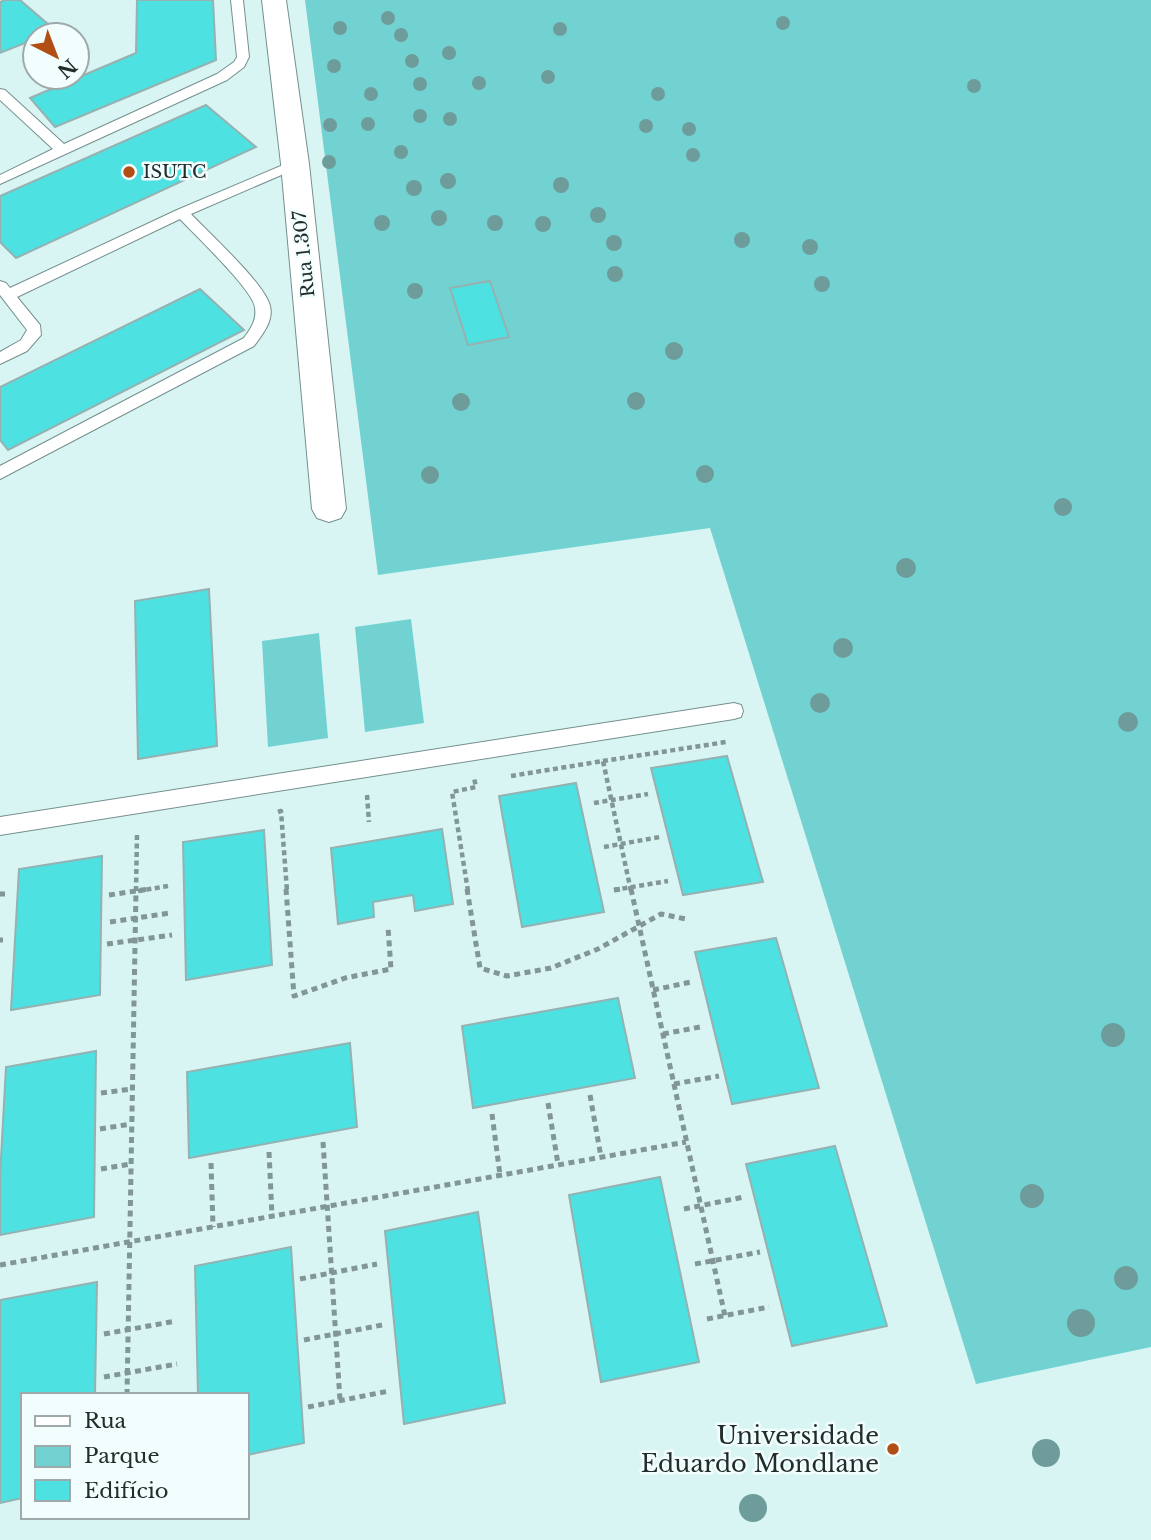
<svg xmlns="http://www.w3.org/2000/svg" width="1151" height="1540" font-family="'Libre Baskerville',serif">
<rect width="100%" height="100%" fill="#d8f5f4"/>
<!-- green -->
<g fill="#72d2d2">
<path d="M 305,0 L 1151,0 L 1151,1347 L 976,1384 L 710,528 L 378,575 Z"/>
<path d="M 411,619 L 424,723 L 365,732 L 355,627 Z"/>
<path d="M 319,633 L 328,738 L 268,747 L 262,641 Z"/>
</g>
<!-- building -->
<g fill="#4de1e1" stroke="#96b1b1" stroke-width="2">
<path d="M 5,0 L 20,0 L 56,31 L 46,35 L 35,35 L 35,39 L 0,53 L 0,2 Z"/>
<path d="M 137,0 L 213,0 L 216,60 L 55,127 L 30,98 L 136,53 Z"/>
<path d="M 206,105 L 256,147 L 16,258 L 0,242 L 0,196 Z"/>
<path d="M 490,281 L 509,337 L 468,345 L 450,288 Z"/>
<path d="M 200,289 L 244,330 L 8,450 L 0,440 L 0,387 Z"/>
<path d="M 209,589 L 217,746 L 138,759 L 135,601 Z"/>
<path d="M 727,756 L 763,882 L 683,895 L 651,768 Z"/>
<path d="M 576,783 L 604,912 L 522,927 L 499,796 Z"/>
<path d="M 442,829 L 453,904 L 415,911 L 413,895 L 373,902 L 374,917 L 338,924 L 331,848 Z"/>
<path d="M 264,830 L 272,965 L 186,980 L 183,842 Z"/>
<path d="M 102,856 L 100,995 L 11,1010 L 19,869 Z"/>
<path d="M 776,938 L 819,1088 L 732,1104 L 695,952 Z"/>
<path d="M 618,998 L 635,1078 L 473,1108 L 462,1026 Z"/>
<path d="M 350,1043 L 357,1127 L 189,1158 L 187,1072 Z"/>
<path d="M 96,1051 L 94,1217 L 0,1235 L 0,1176 L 6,1067 Z"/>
<path d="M 835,1146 L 887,1326 L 792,1346 L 746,1164 Z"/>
<path d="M 660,1177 L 699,1362 L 601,1382 L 569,1195 Z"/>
<path d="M 478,1212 L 505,1403 L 404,1424 L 385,1231 Z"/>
<path d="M 291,1247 L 304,1443 L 247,1455 L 247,1395 L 198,1395 L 195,1266 Z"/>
<path d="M 97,1282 L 95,1395 L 23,1395 L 23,1498 L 0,1503 L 0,1300 Z"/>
</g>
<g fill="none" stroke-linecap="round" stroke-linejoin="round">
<defs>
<g id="lane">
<path d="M 231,0 L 243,0 L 249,57 L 244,67 L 227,80 L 0,184 L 0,175 L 53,149 L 0,100 L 0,89 L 5,90 L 64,144 L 217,74 L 234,62 L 237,57 Z"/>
<path d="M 295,160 L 300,161 L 300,167 L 191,214 C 209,233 265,284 270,306 C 274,321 262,335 254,346 L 0,479 L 0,466 L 244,338 C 250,329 257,321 255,308 C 254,291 195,235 180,219 L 17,297 L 40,325 L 41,335 L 27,351 L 0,364 L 0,352 L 21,340 L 27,330 L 0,295 L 0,281 L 6,283 L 10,288 L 177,210 Z"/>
<path d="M 734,703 L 741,705 L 743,711 L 741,717 L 734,719 L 0,835 L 0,817 Z"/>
</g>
<path id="street" d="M 262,0 L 286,0 L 309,164 L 346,509 L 341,518 L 329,522 L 317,518 L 312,509 L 281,164 Z"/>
</defs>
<!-- lane casing -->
<use href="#lane" stroke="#748f8e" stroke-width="2"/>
<!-- street casing -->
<use href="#street" stroke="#748f8e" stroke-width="2"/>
<!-- path-far1 -->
<g stroke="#829695" stroke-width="4.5" stroke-dasharray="5 3.5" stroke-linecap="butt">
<path d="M 603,761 L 726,742"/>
<path d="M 511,776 L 603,761 L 631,891"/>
<path d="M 367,795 L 369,822"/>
<path d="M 594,803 L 648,794"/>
<path d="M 278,812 L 281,811 L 287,891"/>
<path d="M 604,847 L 660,837"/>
<path d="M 614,890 L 668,881"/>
<path d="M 136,891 L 137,834"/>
<path d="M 138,891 L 168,886"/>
<path d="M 468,891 L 452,792 L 476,787 L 474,778"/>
</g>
<!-- path -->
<g stroke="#829695" stroke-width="5" stroke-dasharray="6 4.5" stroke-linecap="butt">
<path d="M 286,889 L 294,996 L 345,978 L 391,969 L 388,927"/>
<path d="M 467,889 L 480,968 L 507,976 L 551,968 L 598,949 L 661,914 L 686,919"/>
<path d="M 631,889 L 725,1316"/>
<path d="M 614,890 L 621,889"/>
<path d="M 0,894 L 5,894"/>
<path d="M 109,895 L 149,889"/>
<path d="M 110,922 L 170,913"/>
<path d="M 0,940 L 3,940"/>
<path d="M 107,944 L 172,935"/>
<path d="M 653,990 L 691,982"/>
<path d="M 663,1034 L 700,1027"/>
<path d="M 674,1084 L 719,1076"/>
<path d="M 101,1093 L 132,1089"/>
<path d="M 590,1095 L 601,1157"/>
<path d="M 548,1103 L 558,1164"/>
<path d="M 492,1114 L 500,1175"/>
<path d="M 100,1129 L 131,1124"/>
<path d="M 323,1142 L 340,1400"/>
<path d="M 269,1152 L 272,1216"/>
<path d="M 211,1163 L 213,1227"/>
<path d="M 101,1169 L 131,1164"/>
<path d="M 684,1209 L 744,1197"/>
<path d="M 695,1264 L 760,1252"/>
<path d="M 0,1265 L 686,1142"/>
<path d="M 300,1279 L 377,1264"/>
<path d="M 707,1319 L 769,1307"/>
<path d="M 104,1334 L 176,1321"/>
<path d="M 304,1340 L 382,1325"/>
<path d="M 104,1377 L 177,1364"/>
<path d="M 127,1395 L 136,889"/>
<path d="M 308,1407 L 389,1391"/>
</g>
<!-- lane -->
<use href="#lane" fill="#fff" fill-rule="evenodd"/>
<!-- street -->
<use href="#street" fill="#fff" fill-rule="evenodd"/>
</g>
<!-- trees -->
<g fill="#6d9c9b">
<circle cx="388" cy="18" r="7"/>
<circle cx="783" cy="23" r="7"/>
<circle cx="340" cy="28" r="7"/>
<circle cx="560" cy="29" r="7"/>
<circle cx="401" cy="35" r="7"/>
<circle cx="449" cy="53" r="7"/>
<circle cx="412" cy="61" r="7"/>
<circle cx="334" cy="66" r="7"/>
<circle cx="548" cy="77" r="7"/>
<circle cx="479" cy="83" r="7"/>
<circle cx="420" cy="84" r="7"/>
<circle cx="974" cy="86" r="7"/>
<circle cx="371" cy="94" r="7"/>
<circle cx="658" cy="94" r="7"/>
<circle cx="420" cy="116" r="7"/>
<circle cx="450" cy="119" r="7"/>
<circle cx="368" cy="124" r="7"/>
<circle cx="330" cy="125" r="7"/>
<circle cx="646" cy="126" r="7"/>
<circle cx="689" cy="129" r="7"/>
<circle cx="401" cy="152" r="7"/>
<circle cx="693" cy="155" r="7"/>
<circle cx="329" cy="162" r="7"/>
<circle cx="448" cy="181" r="8"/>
<circle cx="561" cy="185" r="8"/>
<circle cx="414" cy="188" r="8"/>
<circle cx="598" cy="215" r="8"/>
<circle cx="439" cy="218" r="8"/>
<circle cx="382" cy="223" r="8"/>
<circle cx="495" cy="223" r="8"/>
<circle cx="543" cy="224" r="8"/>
<circle cx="742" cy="240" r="8"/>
<circle cx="614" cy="243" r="8"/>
<circle cx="810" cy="247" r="8"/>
<circle cx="615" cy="274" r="8"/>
<circle cx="822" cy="284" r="8"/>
<circle cx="415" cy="291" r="8"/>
<circle cx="674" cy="351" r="9"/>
<circle cx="636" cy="401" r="9"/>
<circle cx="461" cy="402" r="9"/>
<circle cx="705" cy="474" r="9"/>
<circle cx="430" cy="475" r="9"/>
<circle cx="1063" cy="507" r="9"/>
<circle cx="906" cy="568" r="10"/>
<circle cx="843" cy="648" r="10"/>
<circle cx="820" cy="703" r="10"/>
<circle cx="1128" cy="722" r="10"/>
<circle cx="1113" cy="1035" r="12"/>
<circle cx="1032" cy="1196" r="12"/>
<circle cx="1126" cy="1278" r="12"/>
<circle cx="1081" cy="1323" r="14"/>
<circle cx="1046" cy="1453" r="14"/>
<circle cx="753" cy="1508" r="14"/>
</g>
<!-- markers -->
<g fill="#b14e16" stroke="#f2fefd" stroke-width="2.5">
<circle cx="129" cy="172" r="7"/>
<circle cx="893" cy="1449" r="7"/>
</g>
<g text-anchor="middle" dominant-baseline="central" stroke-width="5" stroke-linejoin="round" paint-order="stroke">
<!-- far-poi labels -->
<g font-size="18" fill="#212c2b" stroke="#f2fefd" text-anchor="start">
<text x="143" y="172">ISUTC</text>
</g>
<!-- far-street labels -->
<g font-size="18" fill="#212c2b" stroke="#f2fefd">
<text transform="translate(304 254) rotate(-96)">Rua 1.307</text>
</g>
<!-- near-poi labels -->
<g font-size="24" fill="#212c2b" stroke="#f2fefd" text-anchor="end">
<text x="879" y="1435">Universidade<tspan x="879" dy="28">Eduardo Mondlane</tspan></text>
</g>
</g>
<!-- legend -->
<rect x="21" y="1393" width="228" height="126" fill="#f2fefd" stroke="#9eaaa9" stroke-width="2"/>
<rect x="35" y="1416" width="35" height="10" fill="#ffffff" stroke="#9eaaa9" stroke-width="2"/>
<text x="84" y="1428" font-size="21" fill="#212c2b">Rua</text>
<rect x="35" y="1446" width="35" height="21" fill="#72d2d2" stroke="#9eaaa9" stroke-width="2"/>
<text x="84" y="1463" font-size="21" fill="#212c2b">Parque</text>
<rect x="35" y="1480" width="35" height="21" fill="#4de1e1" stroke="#9eaaa9" stroke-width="2"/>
<text x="84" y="1498" font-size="21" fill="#212c2b">Edifício</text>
<!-- north arrow -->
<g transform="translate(56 56) rotate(138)"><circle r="33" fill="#f2fefd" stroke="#9eaaa9" stroke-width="2"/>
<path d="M0-5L12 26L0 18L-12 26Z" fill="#b14e16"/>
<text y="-10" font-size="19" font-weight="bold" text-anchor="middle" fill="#212c2b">N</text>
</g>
</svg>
